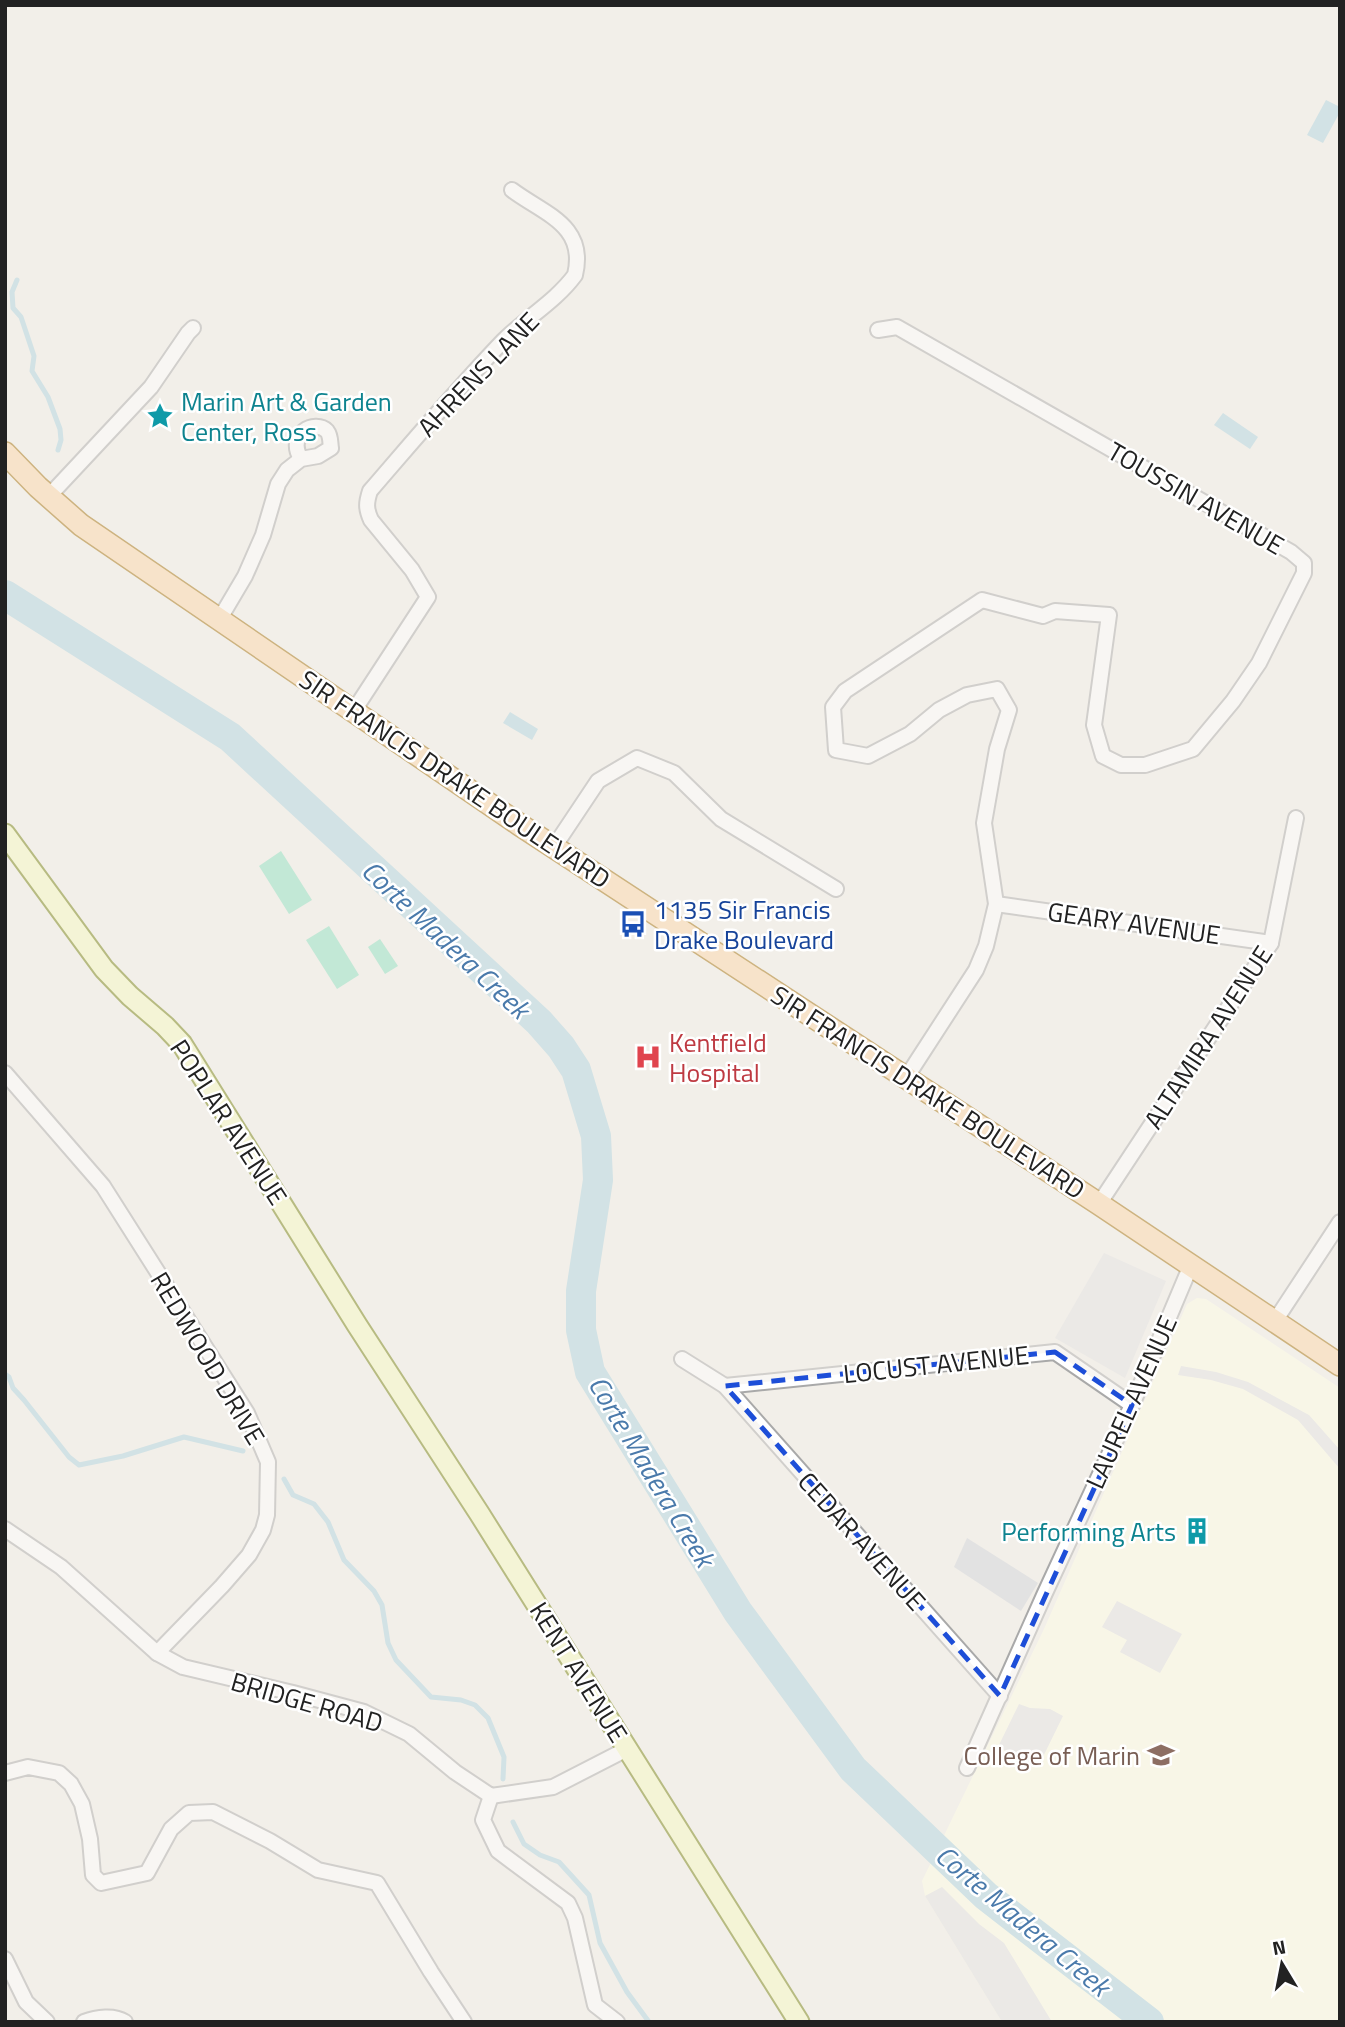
<svg xmlns="http://www.w3.org/2000/svg" width="1345" height="2027" font-family="'Titillium Web',sans-serif">
<rect width="100%" height="100%" fill="#f2efe9"/>
<!-- education -->
<path fill="#ffffe5" d="M 1197,1298 L 1206,1299 L 1340,1388 L 1340,2022 L 1002,2022 L 925,1896 L 922,1881 L 1044,1629 L 1187,1304 Z"/>
<!-- pitch -->
<g fill="#88e0be">
<path d="M 281,851 L 312,900 L 289,914 L 259,866 Z"/>
<path d="M 329,926 L 359,975 L 337,989 L 306,940 Z"/>
<path d="M 380,939 L 398,966 L 385,974 L 368,947 Z"/>
</g>
<!-- parking -->
<g fill="#e2e2e2">
<path d="M 1104,1253 L 1166,1281 L 1125,1378 L 1055,1338 Z"/>
<path d="M 1181,1366 L 1216,1372 L 1248,1382 L 1309,1415 L 1340,1450 L 1340,1469 L 1298,1420 L 1243,1389 L 1211,1380 L 1178,1375 Z"/>
<path d="M 967,1538 L 1038,1583 L 1021,1611 L 954,1567 Z"/>
<path d="M 1117,1601 L 1182,1634 L 1160,1673 L 1120,1652 L 1127,1640 L 1102,1627 Z"/>
<path d="M 1019,1704 L 1030,1708 L 1050,1709 L 1063,1716 L 1038,1767 L 998,1747 Z"/>
<path d="M 942,1887 L 979,1924 L 1004,1943 L 1052,2022 L 1002,2022 L 925,1896 Z"/>
</g>
<!-- water -->
<g fill="#aad3df">
<path d="M 1326,100 L 1340,107 L 1340,112 L 1323,143 L 1307,135 Z"/>
<path d="M 1223,413 L 1258,437 L 1250,449 L 1214,425 Z"/>
<path d="M 510,712 L 538,729 L 532,740 L 503,723 Z"/>
</g>
<g fill="none" stroke-linecap="round" stroke-linejoin="round">
<!-- stream -->
<g stroke="#aad3df" stroke-width="5">
<path d="M 17,280 L 12,292 L 13,308 L 21,317 L 34,356 L 32,371 L 48,397 L 60,429 L 61,440 L 58,450"/>
<path d="M 5,1374 L 9,1377 L 13,1388 L 24,1400 L 69,1457 L 79,1465 L 123,1456 L 184,1437 L 243,1451"/>
<path d="M 284,1479 L 293,1495 L 314,1504 L 328,1522 L 344,1560 L 374,1591 L 382,1605 L 388,1643 L 396,1660 L 431,1697 L 461,1700 L 475,1705 L 488,1718 L 504,1757 L 503,1779"/>
<path d="M 513,1822 L 524,1844 L 540,1855 L 559,1862 L 589,1895 L 600,1943 L 627,1992 L 649,2022"/>
</g>
<!-- river -->
<path stroke="#aad3df" stroke-width="30" d="M 5,595 L 230,737 L 539,1022 L 561,1047 L 576,1070 L 596,1136 L 598,1180 L 581,1291 L 581,1330 L 590,1372 L 738,1612 L 853,1769 L 986,1896 L 1149,2022"/>
<defs>
<g id="street">
<path d="M 878,330 L 897,327 L 1291,552 L 1304,563 L 1304,573 L 1259,663 L 1233,701 L 1193,749 L 1145,765 L 1121,765 L 1103,756 L 1094,725 L 1109,615 L 1055,611 L 1043,616 L 982,600 L 845,691 L 833,707 L 836,750 L 868,756 L 910,734 L 939,710 L 967,695 L 997,689 L 1009,710 L 997,749 L 984,823 L 996,904 L 986,946 L 976,970 L 906,1078"/>
<path d="M 49,496 L 151,387 L 188,333 L 193,328"/>
<path d="M 219,620 L 245,576 L 263,535 L 278,484 L 287,470 L 301,459 L 318,456 L 331,448 C 330,443 331,436 327,431 C 315,419 286,434 301,459"/>
<path d="M 353,712 L 428,597 L 412,570 L 371,520 C 366,509 366,503 370,491 C 414,440 457,389 503,341 C 526,318 556,301 575,275 C 587,225 544,214 512,190"/>
<path d="M 554,847 L 598,781 L 637,758 L 674,773 L 721,819 L 836,889"/>
<path d="M 996,904 L 1271,943"/>
<path d="M 5,1073 L 103,1186 L 247,1413 L 268,1462 L 267,1515 L 263,1530 L 249,1555 L 222,1586 L 157,1653"/>
<path d="M 1099,1204 L 1271,943 L 1296,818"/>
<path d="M 1275,1321 L 1340,1222"/>
<path d="M 682,1359 L 725,1386 L 1000,1696"/>
<path d="M 725,1386 L 1055,1352 L 1132,1405"/>
<path d="M 5,1529 L 61,1567 L 157,1653 L 183,1667 L 293,1693 L 364,1712 L 409,1734 L 455,1772 L 491,1796 L 553,1787 L 627,1749"/>
<path d="M 967,1768 L 1045,1593 L 1132,1405 L 1191,1265"/>
<path d="M 5,1773 L 28,1767 L 59,1773 L 71,1784 L 82,1804 L 90,1839 L 93,1875 L 101,1883 L 147,1873 L 171,1829 L 189,1813 L 213,1812 L 270,1841 L 318,1870 L 377,1883 L 431,1972 L 464,2022"/>
<path d="M 491,1796 L 483,1820 L 498,1851 L 568,1903 L 575,1918 L 595,2005 L 617,2022"/>
<path d="M 5,1959 L 26,2002 L 47,2022"/>
<path d="M 84,2022 C 97,2017 114,2015 125,2022"/>
</g>
<path id="secondary" d="M 5,834 L 104,969 L 130,996 L 165,1026 L 182,1044 L 357,1325 L 479,1513 L 799,2022"/>
<path id="primary" d="M 5,453 L 38,487 L 81,525 L 520,825 L 1099,1204 L 1340,1365"/>
</defs>
<!-- street casing -->
<use href="#street" stroke="#a9a9a9" stroke-width="18"/>
<!-- secondary casing -->
<use href="#secondary" stroke="#707d05" stroke-width="23"/>
<!-- primary casing -->
<use href="#primary" stroke="#a06b00" stroke-width="24"/>
<!-- street -->
<use href="#street" stroke="#fff" stroke-width="14"/>
<!-- secondary -->
<use href="#secondary" stroke="#f7fabf" stroke-width="19"/>
<!-- primary -->
<use href="#primary" stroke="#fcd6a4" stroke-width="21"/>
</g>
<!-- marked area -->
<path d="M0 0H1345V2027H0ZM 1055,1352 L 1132,1405 L 1000,1696 L 725,1386 Z" fill="#f2efe9" fill-opacity=".55" fill-rule="evenodd"/>
<path fill="none" stroke="#1d4ed8" stroke-width="5" stroke-dasharray="14 9" stroke-linejoin="round" d="M 1055,1352 L 1132,1405 L 1000,1696 L 725,1386 Z"/>
<!-- icons -->
<defs>
<symbol id="sight-bare" viewBox="-9 -9 18 18"><path d="M0-6L1.8-2.2L6-1.7L2.9 1.2L3.7 5.4L0 3.3L-3.7 5.4L-2.9 1.2L-6-1.7L-1.8-2.2Z" fill="#0f9aa8" stroke="#fff" stroke-width="2.5" paint-order="stroke"/></symbol>
<symbol id="bus-bare" viewBox="-9 -9 18 18"><path d="M-5-6H5V4H4V6H2V4H-2V6H-4V4H-5ZM-3.5-4V0h7V-4ZM-3.5 1.2v1.5H-2V1.2ZM2 1.2v1.5H3.5V1.2Z" fill="#1a4fb4" stroke="#fff" stroke-width="2.5" paint-order="stroke"/></symbol>
<symbol id="hospital-bare" viewBox="-9 -9 18 18"><path d="M-5-5h3v3.5h4V-5h3V5h-3V1.5h-4V5h-3Z" fill="#e0444e" stroke="#fff" stroke-width="2.5" paint-order="stroke"/></symbol>
<symbol id="building-bare" viewBox="-9 -9 18 18"><path d="M-4-6H4V6H1V3H-1V6H-4ZM-2.5-4.3h1.7v1.8h-1.7ZM.8-4.3h1.7v1.8H.8ZM-2.5-1h1.7V.8h-1.7ZM.8-1h1.7V.8H.8Z" fill="#0f9aa8" stroke="#fff" stroke-width="2.5" paint-order="stroke"/></symbol>
<symbol id="university-bare" viewBox="-9 -9 18 18"><path d="M0-5L7-2L0 1L-7-2ZM-4 1L0 2.5L4 1V4Q0 6-4 4Z" fill="#8d6e63" stroke="#fff" stroke-width="2.5" paint-order="stroke"/></symbol>
</defs>
<g fill-rule="evenodd">
<use href="#sight-bare" x="141" y="397" width="38" height="38"/>
<use href="#bus-bare" x="614" y="905" width="38" height="38"/>
<use href="#hospital-bare" x="629" y="1038" width="38" height="38"/>
<use href="#building-bare" x="1178" y="1512" width="38" height="38"/>
<use href="#university-bare" x="1142" y="1736" width="38" height="38"/>
</g>
<g text-anchor="middle" dominant-baseline="central" stroke-width="5" stroke-linejoin="round" paint-order="stroke">
<!-- street labels -->
<g font-size="26" fill="#222" stroke="#fff">
<text transform="translate(478 374) rotate(-46)">AHRENS LANE</text>
<text transform="translate(1196 498) rotate(30)">TOUSSIN AVENUE</text>
<text transform="translate(455 779) rotate(34)">SIR FRANCIS DRAKE BOULEVARD</text>
<text transform="translate(1134 923) rotate(8)">GEARY AVENUE</text>
<text transform="translate(1208 1037) rotate(-57)">ALTAMIRA AVENUE</text>
<text transform="translate(928 1092) rotate(33)">SIR FRANCIS DRAKE BOULEVARD</text>
<text transform="translate(229 1122) rotate(57)">POPLAR AVENUE</text>
<text transform="translate(208 1358) rotate(59)">REDWOOD DRIVE</text>
<text transform="translate(936 1364) rotate(-6)">LOCUST AVENUE</text>
<text transform="translate(1131 1402) rotate(-66)">LAUREL AVENUE</text>
<text transform="translate(862 1541) rotate(48)">CEDAR AVENUE</text>
<text transform="translate(579 1672) rotate(58)">KENT AVENUE</text>
<text transform="translate(307 1702) rotate(16)">BRIDGE ROAD</text>
</g>
<!-- culture labels -->
<g font-size="26" fill="#0d838f" stroke="#fff" text-anchor="start">
<text x="181" y="401">Marin Art &amp; Garden<tspan x="181" dy="30">Center, Ross</tspan></text>
<text x="1176" y="1531" text-anchor="end">Performing Arts</text>
</g>
<!-- transit labels -->
<g font-size="26" fill="#164399" stroke="#fff" text-anchor="start">
<text x="654" y="909">1135 Sir Francis<tspan x="654" dy="30">Drake Boulevard</tspan></text>
</g>
<!-- health labels -->
<g font-size="26" fill="#be3a42" stroke="#fff" text-anchor="start">
<text x="669" y="1042">Kentfield<tspan x="669" dy="30">Hospital</tspan></text>
</g>
<!-- education labels -->
<g font-size="26" fill="#785e54" stroke="#fff" text-anchor="end">
<text x="1140" y="1755">College of Marin</text>
</g>
<!-- water labels -->
<g font-size="28" font-style="italic" fill="#4a7aab" stroke="#fff">
<text transform="translate(446 939) rotate(43)">Corte Madera Creek</text>
<text transform="translate(652 1471) rotate(59)">Corte Madera Creek</text>
<text transform="translate(1023 1920) rotate(40)">Corte Madera Creek</text>
</g>
</g>
<!-- border -->
<rect width="1345" height="2027" fill="none" stroke="#222222" stroke-width="14"/>
<!-- north arrow -->
<g transform="translate(1282 1964) rotate(350)" stroke="#ffffff" stroke-width="5" paint-order="stroke">
<path d="M0-5L12 26L0 18L-12 26Z" fill="#222222"/>
<text y="-10" font-size="19" font-weight="bold" text-anchor="middle" fill="#222222">N</text>
</g>
</svg>
